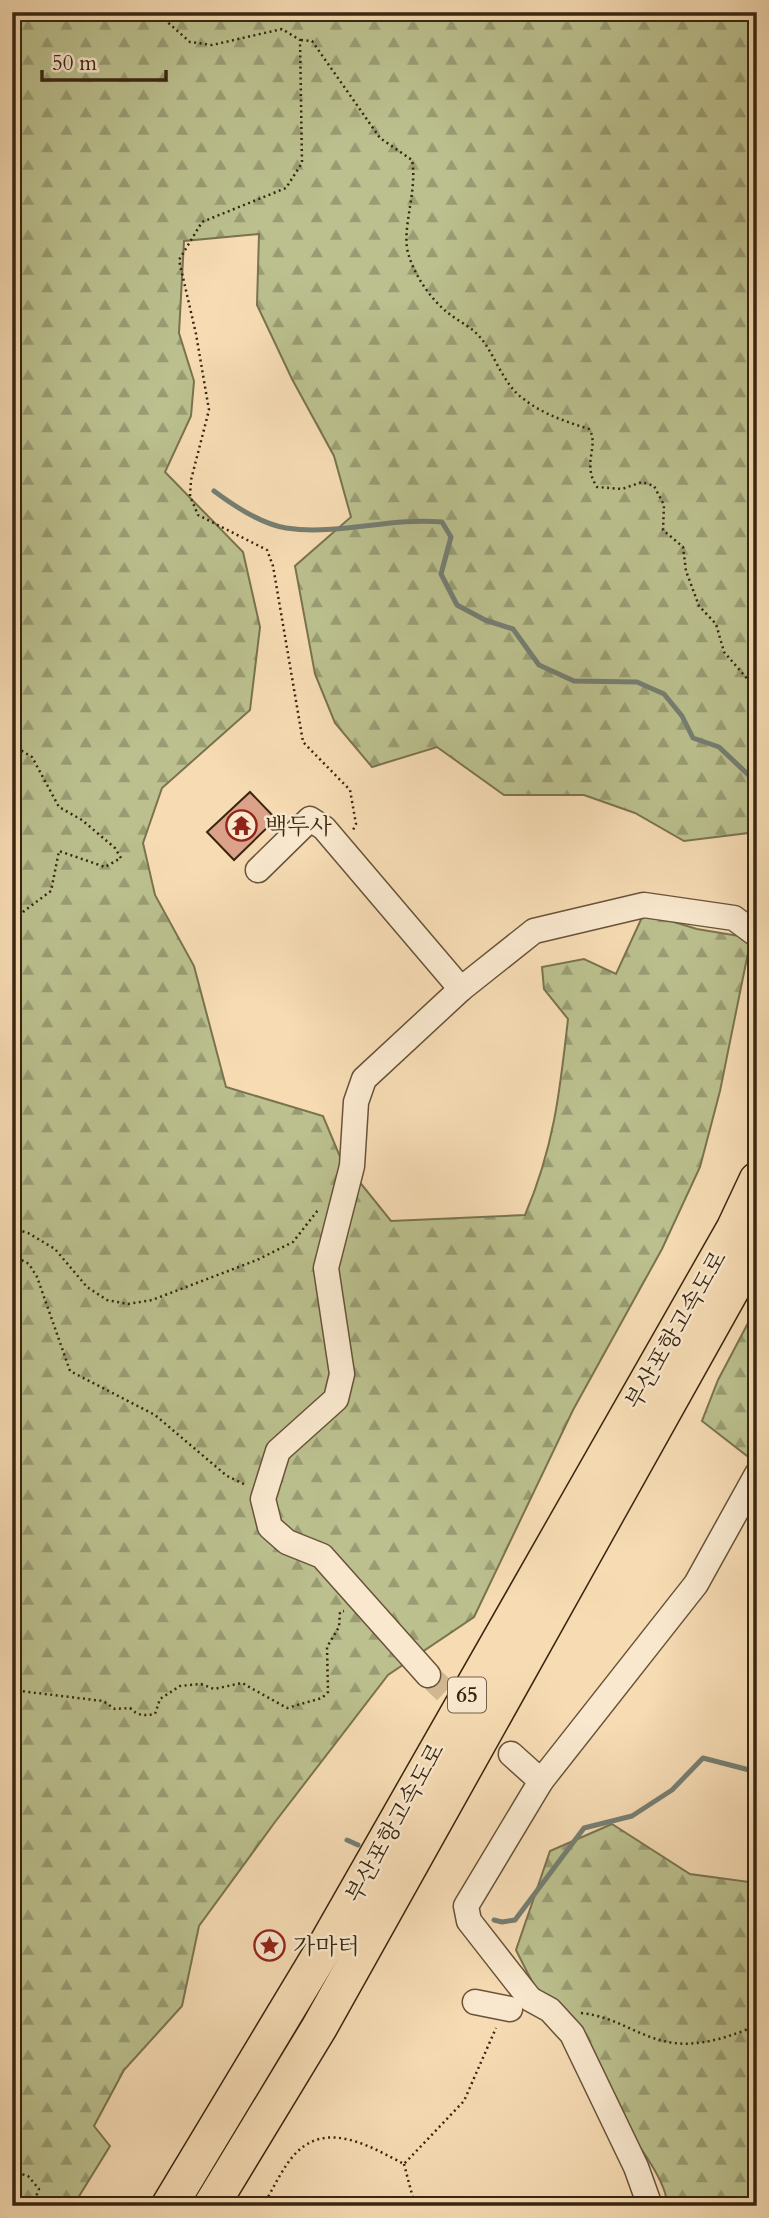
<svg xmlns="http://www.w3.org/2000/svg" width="769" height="2218" font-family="Cardo,'Noto Serif KR',serif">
<defs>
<pattern id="forest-firs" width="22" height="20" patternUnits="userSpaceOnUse" patternTransform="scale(1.75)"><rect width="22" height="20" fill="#bbc08e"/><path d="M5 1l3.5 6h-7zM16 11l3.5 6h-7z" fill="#999c73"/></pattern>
</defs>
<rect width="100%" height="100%" fill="#f6dbb3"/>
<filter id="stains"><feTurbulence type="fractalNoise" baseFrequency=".00286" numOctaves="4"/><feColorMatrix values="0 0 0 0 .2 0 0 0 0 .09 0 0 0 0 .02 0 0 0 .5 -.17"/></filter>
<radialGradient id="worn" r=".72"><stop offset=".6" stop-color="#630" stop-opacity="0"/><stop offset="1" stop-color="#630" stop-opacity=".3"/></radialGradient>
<!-- forest -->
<g fill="url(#forest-firs)" stroke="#7a734f" stroke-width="2">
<path d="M 12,12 L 757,12 L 756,832 L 684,841 L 635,813 L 584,795 L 504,795 L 437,747 L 372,767 L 335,723 L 315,674 L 295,566 L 351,517 L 334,456 L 292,379 L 257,305 L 259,234 L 184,241 L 179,333 L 194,381 L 191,416 L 165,472 L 243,552 L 260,627 L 250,710 L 162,788 L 143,843 L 155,895 L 194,966 L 226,1087 L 323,1116 L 341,1159 L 391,1221 L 525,1215 C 554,1147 560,1091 568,1019 L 544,989 L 542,967 L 584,959 L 616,974 L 644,913 L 697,929 L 751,938 L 720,1091 L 700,1167 L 662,1249 L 573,1410 L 474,1617 L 388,1675 L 275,1822 L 199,1926 L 182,2006 L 124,2070 L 94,2126 L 110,2146 L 73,2206 L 12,2206 Z"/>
<path d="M 757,1306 L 757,1456 L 751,1459 L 702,1421 L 718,1380 Z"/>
<path d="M 612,1824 L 690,1874 L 757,1883 L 757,2206 L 667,2206 C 669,2174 608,2109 590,2080 C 563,2038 538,1995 516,1950 L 550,1851 Z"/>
</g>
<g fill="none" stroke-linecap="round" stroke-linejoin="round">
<!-- stream -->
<g stroke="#757e72" stroke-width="5">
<path d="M 214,491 C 234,506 261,524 286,528 C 337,536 391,517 442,522 L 451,537 L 441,574 L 457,605 L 485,620 L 513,629 L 539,665 L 574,681 L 637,682 L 664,694 L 682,716 L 693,738 L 719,747 L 757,783"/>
<path d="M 347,1840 L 358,1845"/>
<path d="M 494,1920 L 502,1922 L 515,1920 L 584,1828 L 632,1816 L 672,1790 L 703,1758 L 757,1772"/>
</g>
</g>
<!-- building -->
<path fill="#dca289" stroke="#382610" stroke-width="2" d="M 250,792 L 276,819 L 234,860 L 207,832 Z"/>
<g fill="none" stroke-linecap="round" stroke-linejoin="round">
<!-- minor-tunnel -->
<path stroke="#d0b792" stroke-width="24" stroke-dasharray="24 12" stroke-linecap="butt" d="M 428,1675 L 511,1754"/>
<defs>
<g id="minor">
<path d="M 258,870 L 310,819 L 324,828 L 461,989"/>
<path d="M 428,1675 L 322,1556 L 287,1542 L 270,1527 L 263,1499 L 278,1451 L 336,1399 L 342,1374 L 326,1268 L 352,1166 L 356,1102 L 364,1079 L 461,989 L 534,931 L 644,905 L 734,918 L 757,935"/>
<path d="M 511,1754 L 541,1781 L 466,1906 L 469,1921 L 530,1999 L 550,2010 L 572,2034 L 636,2167 L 650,2206"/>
<path d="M 541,1781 L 696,1584 L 757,1474"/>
<path d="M 475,2002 L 510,2009"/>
</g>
<g id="highway">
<path d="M 169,2206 L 329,1940 L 734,1229 L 757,1180"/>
<path d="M 211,2206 L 319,2028 L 757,1244"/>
</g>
</defs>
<!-- minor casing -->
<use href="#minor" stroke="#685339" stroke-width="27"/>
<!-- highway casing -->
<use href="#highway" stroke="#382610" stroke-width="38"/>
<!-- path -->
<g stroke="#382610" stroke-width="2.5" stroke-dasharray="2 3.5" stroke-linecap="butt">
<path d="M 156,12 L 190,42 L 212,45 L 282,29 L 300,40 L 302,163 L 286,188 L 202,222 L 179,260 L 196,334 L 209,410 L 191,480 L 190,496 L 198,515 L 267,550 L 273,566 L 303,742 L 350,790 L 356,824 L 353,830"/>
<path d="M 301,40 L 312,41 L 380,138 L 412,160 C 418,192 400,231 409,256 C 416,278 431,299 448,313 C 458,321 470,326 479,336 C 495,354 502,382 521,397 C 542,414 564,421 589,429 C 600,446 581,463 597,487 L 622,489 L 642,482 L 654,486 L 664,505 L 663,530 L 683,547 L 686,571 L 699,606 L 716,624 L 724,652 L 757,690"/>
<path d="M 12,745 L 32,757 L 59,807 L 82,820 L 115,848 L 121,858 L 105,867 L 59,851 L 51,891 L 24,911 L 12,930"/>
<path d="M 12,1016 L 12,1070"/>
<path d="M 12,1228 L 28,1233 L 55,1249 L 87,1287 L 107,1300 L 128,1304 L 152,1300 L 257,1260 L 293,1242 L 318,1210"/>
<path d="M 12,1255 L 29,1264 L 37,1277 L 70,1371 L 155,1415 L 227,1476 L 246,1485"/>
<path d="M 12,1690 L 103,1701 L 115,1709 L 130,1708 C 138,1716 144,1716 155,1714 L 160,1699 L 180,1686 L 201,1684 L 214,1689 L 242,1683 L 287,1708 L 322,1698 L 328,1692 L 327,1647 L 339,1627 L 340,1612 L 344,1611"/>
<path d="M 581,2013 C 617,2017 637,2036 668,2042 C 696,2048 731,2037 757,2025"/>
<path d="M 404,2164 L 415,2206"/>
<path d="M 12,2171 L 28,2176 L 39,2189 L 32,2206"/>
<path d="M 263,2206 C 273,2189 284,2164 298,2151 C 330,2121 373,2148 404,2164 L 464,2101 L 496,2028"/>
</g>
<!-- minor -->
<use href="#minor" stroke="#f9e8ce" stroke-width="24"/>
<!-- highway -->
<use href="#highway" stroke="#f6dbb3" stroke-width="35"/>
</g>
<!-- icons -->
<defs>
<symbol id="temple-ring" viewBox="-11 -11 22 22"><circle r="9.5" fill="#f9e8ce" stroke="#8f2418" stroke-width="1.5"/><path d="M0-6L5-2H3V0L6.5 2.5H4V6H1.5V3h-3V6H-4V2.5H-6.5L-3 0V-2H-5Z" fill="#8f2418"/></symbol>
<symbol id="sight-ring" viewBox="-11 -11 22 22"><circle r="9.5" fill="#f9e8ce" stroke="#8f2418" stroke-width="1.5"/><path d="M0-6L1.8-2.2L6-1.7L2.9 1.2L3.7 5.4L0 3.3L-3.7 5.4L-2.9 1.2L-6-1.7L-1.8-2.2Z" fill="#8f2418"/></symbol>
</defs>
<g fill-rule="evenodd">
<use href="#temple-ring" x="224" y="808" width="35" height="35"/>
<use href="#sight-ring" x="252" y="1928" width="35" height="35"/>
</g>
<g text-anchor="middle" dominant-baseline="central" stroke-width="5" stroke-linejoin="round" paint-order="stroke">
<!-- shield labels -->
<rect fill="#f9e8ce" stroke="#726049" stroke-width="2" x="448" y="1677.5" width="38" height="35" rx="5"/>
<g font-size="21" font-weight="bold" fill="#382610">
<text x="467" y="1695">65</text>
</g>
<!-- poi labels -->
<g font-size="23" fill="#382610" stroke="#f9e8ce" text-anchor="start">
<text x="265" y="826">백두사</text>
<text x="293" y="1946">가마터</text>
</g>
<!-- street labels -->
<g font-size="23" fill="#382610" stroke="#f9e8ce">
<text transform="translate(676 1330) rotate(-60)">부산포항고속도로</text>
<text transform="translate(395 1823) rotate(-61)">부산포항고속도로</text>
</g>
</g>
<!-- margin -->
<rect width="769" height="2218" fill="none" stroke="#f6dbb3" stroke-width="42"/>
<rect x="14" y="14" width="741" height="2190" fill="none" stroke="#382610" stroke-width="3.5"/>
<rect x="21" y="21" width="727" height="2176" fill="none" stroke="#382610" stroke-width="2"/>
<!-- scale -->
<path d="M42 70v10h124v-10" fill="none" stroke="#382610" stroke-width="3.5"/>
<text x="52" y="70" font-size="21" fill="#382610" stroke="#f9e8ce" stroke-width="5" paint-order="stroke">50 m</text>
<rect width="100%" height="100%" filter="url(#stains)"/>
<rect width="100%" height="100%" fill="url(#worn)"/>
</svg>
